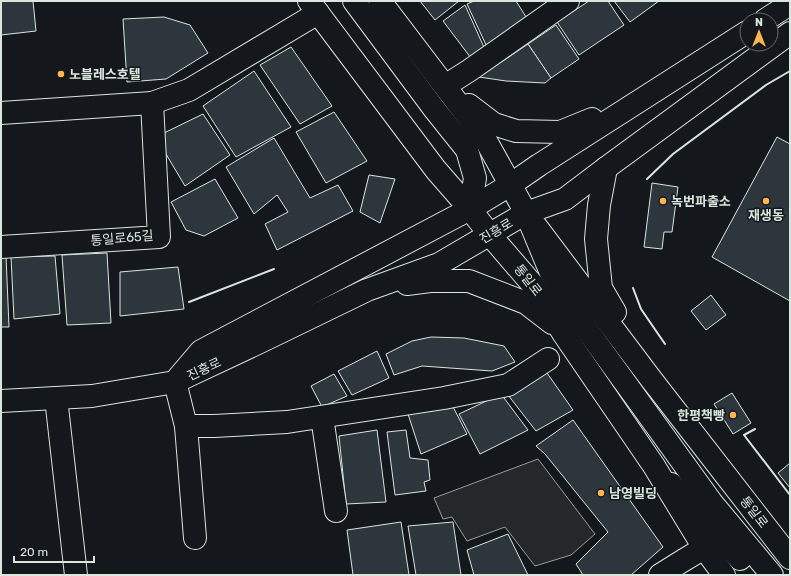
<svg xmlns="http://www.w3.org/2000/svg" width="791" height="576" font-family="Rubik,'Noto Sans KR',sans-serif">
<rect width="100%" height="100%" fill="#14181c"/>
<!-- parking -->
<path fill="#24282b" stroke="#939e99" d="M 538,459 L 595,534 L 571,555 L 535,566 L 505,527 L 467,541 L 452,517 L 443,519 L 434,498 Z"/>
<!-- building -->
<g fill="#2c363c" stroke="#d8e6dc">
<path d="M 1,1 L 33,1 L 36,31 L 1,35 Z"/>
<path d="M 420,1 L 459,1 L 435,20 Z"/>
<path d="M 474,1 L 516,1 L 528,20 L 487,47 L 467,4 Z"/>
<path d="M 589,1 L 608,1 L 624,25 L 579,55 L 557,22 Z"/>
<path d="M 614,1 L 659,1 L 630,22 Z"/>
<path d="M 465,5 L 487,54 L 474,62 L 443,21 Z"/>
<path d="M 164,17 L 190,25 L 208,53 L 166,79 L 127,82 L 123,19 Z"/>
<path d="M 556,25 L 579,59 L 551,78 L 528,44 Z"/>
<path d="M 528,44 L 551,78 L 545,83 L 506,81 L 479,77 Z"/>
<path d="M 291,47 L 332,106 L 300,124 L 260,65 Z"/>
<path d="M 254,71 L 291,127 L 236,157 L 203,106 Z"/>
<path d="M 334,112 L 367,161 L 326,183 L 296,132 Z"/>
<path d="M 203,114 L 230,155 L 185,186 L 163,149 L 162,134 Z"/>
<path d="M 777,137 L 790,144 L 790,301 L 712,257 Z"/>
<path d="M 274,138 L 310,198 L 338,185 L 353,211 L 277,250 L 265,224 L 288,212 L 277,195 L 254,214 L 226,167 Z"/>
<path d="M 369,175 L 395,179 L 380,223 L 360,212 Z"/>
<path d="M 215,179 L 238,218 L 204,236 L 186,230 L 171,202 Z"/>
<path d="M 652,183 L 678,187 L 672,232 L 664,232 L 662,249 L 644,247 Z"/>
<path d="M 107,253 L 111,323 L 67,325 L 62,255 Z"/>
<path d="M 1,256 L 6,256 L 9,327 L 1,327 Z"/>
<path d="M 55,256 L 60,314 L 14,319 L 11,257 Z"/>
<path d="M 178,267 L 184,309 L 120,316 L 120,272 Z"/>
<path d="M 711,295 L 726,315 L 706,330 L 691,311 Z"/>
<path d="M 431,337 L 464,338 L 504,346 L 515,362 L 492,371 L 422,366 L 394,375 L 386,354 L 412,341 Z"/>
<path d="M 377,351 L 389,378 L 352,395 L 338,371 Z"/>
<path d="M 547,373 L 573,410 L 536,431 L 508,395 Z"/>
<path d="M 334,374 L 347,396 L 322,407 L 311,386 Z"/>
<path d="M 732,393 L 751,423 L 733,434 L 714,404 Z"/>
<path d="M 501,394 L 528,430 L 480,454 L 459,414 Z"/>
<path d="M 450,401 L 467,434 L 421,454 L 408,414 Z"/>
<path d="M 573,420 L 663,547 L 631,575 L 583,575 L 576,564 L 608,532 L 545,454 L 536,446 Z"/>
<path d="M 377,430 L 386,502 L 346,504 L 339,436 Z"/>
<path d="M 406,430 L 410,458 L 428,460 L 430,480 L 424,482 L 426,491 L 395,495 L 387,432 Z"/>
<path d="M 790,463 L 790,488 L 778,473 Z"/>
<path d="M 401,522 L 409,575 L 353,575 L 347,530 Z"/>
<path d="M 453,522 L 461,575 L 416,575 L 408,526 Z"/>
<path d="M 508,534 L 528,575 L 474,575 L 467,550 Z"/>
</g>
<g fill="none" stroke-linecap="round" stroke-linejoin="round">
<defs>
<g id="minor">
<path d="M 354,1 L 435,110 L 467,150 L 475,178 L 470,209"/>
<path d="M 445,86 L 470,70 L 568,1"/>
<path d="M 1,113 L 152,103 L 189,90 L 318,13"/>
<path d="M 531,225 L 551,273 L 577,316 L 712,503 L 772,575"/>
<path d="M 1,247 L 159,237 L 152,103"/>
<path d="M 175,382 L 186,426 L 195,538"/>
<path d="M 56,398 L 76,575"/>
<path d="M 322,417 L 336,511"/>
<path d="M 186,426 L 214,426 L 287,422 L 444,398 L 508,385 L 548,359"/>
<path d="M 671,484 L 740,559"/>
<path d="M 660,575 L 684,560 L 704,548"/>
</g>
<g id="major">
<path d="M 309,1 L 436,170 L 470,209 L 490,235 L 533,285 L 563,333 L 654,466 L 704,548 L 724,575"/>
<path d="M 380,1 L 485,139 L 526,213 L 651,379 L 790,558"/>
<path d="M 765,20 L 790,4"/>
<path d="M 469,105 L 494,124 L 516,131 L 560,132 L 592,119"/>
<path d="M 606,168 L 599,205 L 596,239 L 601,288 L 615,312"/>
<path d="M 407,284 L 430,281 L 469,281 L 526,303 L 552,323"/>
<path d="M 178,378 L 201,351 L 470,209 L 510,185 L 539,165 L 747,32"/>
<path d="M 1,401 L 92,396 L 175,382 L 260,342 L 367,290 L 439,264 L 526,213 L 565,199 L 606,168 L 790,33"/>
</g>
</defs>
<!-- minor casing -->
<use href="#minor" stroke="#d8e6dc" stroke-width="24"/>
<!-- major casing -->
<use href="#major" stroke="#d8e6dc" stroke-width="24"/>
<!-- minor -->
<use href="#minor" stroke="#14181c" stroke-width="22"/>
<!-- major -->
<use href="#major" stroke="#14181c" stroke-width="22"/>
<!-- wall -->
<g stroke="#d8e6dc" stroke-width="2">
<path d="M 647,179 L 673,154 L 766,85 L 790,71"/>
<path d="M 633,288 L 641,309 L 665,344"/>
<path d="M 189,302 L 274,269"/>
<path d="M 755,429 L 744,435 L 790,495"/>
</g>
</g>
<!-- markers -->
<g fill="#ffb74d" stroke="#14181c" stroke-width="1.5">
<circle cx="61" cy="74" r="4"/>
<circle cx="663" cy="201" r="4"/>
<circle cx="766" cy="201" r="4"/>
<circle cx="733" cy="415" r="4"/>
<circle cx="601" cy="493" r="4"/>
</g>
<g text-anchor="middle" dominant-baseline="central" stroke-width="3" stroke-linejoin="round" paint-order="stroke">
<!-- poi labels -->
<g font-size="13" font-weight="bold" fill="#d8e6dc" stroke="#14181c" text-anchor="start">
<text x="69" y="74">노블레스호텔</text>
<text x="671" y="201">녹번파출소</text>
<text x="766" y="215" text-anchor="middle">재생동</text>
<text x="725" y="415" text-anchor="end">한평책빵</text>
<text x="609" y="493">남영빌딩</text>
</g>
<!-- street labels -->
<g font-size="13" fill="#d8e6dc" stroke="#14181c">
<text transform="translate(496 231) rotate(-31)">진흥로</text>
<text transform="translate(122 238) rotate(-5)">통일로65길</text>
<text transform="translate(528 280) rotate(52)">통일로</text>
<text transform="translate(204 369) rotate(-25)">진흥로</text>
<text transform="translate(754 512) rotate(52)">통일로</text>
</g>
</g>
<!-- border -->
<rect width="791" height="576" fill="none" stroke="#d8e6dc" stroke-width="4"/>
<!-- north arrow -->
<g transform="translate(759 32)"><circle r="19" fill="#14181c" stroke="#626a69"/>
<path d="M0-3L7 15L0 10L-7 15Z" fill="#ffb74d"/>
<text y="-6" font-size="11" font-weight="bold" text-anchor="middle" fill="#d8e6dc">N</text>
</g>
<!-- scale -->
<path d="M14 556v6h80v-6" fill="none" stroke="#d8e6dc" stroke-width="2"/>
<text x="20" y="556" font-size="12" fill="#d8e6dc" stroke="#14181c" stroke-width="3" paint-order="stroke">20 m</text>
</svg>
